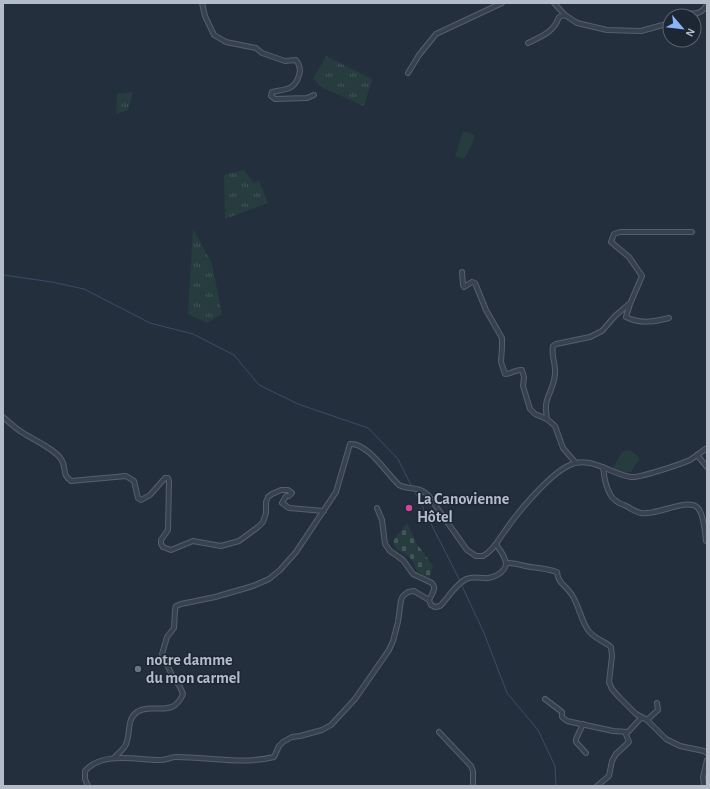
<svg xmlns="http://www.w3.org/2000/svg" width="710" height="789" font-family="'Alegreya Sans',sans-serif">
<defs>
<pattern id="grass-tufts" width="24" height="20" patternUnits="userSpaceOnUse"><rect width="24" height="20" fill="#263c3f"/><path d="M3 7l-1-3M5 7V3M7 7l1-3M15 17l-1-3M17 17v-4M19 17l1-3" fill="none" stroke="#435659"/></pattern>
<pattern id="cemetery-stones" width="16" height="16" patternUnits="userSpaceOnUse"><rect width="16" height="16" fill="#263c3f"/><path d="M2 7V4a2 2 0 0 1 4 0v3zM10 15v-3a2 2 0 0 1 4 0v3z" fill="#435659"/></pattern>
</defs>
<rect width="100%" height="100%" fill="#242f3e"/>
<!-- grass -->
<g fill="url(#grass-tufts)">
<path d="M 326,56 L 372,79 L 364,106 L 323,88 L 313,79 Z"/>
<path d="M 133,92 L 128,110 L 116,114 L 117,94 Z"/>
<path d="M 244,170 L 254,183 L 259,181 L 268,203 L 225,219 L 224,175 Z"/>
<path d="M 193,229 L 212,264 L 222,314 L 207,323 L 188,314 Z"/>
</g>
<!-- cemetery -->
<path fill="url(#cemetery-stones)" d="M 407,523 L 417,544 L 433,566 L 430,577 L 423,575 L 416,570 L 413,561 L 407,555 L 396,549 L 393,541 Z"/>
<!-- garden -->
<g fill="#263c3f">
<path d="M 463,131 L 475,135 L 471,147 L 464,159 L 455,156 Z"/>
<path d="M 630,450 L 640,458 L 631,472 L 624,472 L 613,468 L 622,452 Z"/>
</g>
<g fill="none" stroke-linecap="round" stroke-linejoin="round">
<!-- stream -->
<g stroke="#394c67" stroke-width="1">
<path d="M 3,275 L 52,282 L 84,289 L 150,323 L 193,334 L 234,355 L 259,385 L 298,404 L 368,428 L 398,459 L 412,487"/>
<path d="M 414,490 L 460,581"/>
<path d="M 462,586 L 484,633 L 507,693 L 538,730 L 555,766 L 556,786"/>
</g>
<defs>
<g id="minor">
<path d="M 202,3 L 205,16 L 214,35 L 226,42 L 256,48 L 262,53 L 285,61 L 296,60 C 300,65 301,69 299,75 C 295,90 286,89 272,92 L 271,96 L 275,99 L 307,98 L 314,95"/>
<path d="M 554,3 L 565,15 L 577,23 L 607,30 L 641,31 L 670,23"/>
<path d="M 676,16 C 690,9 697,20 707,5"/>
<path d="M 528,43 C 542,36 554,32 559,17 L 565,15"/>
<path d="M 408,73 L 419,55 L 436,34 L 502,3"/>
<path d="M 462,272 L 463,285 L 464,287 L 472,282 L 475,283 L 486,310 L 502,338 L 502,347 L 501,362 L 505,374 C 512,374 516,369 522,370 L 524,377 L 523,386 L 530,409 L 535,414 L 547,419 L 555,426 L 563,448 L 575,462"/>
<path d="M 669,318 C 654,322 640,324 626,317 L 630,304 L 642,276 L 629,257 L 611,242 L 614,234 L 620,232 L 692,232"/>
<path d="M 3,417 C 9,422 14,427 20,431 C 30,438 55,449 61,459 C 67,467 61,474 71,481 L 126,476 L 134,481 L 138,498 L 141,500 L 150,495 L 165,478 L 168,478 L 169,481 L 168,530 L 161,540 L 161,544 L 163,547 L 171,550 L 193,541 L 221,546 L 239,541 L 258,527 L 263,522 L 266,513 L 266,502 L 268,497 L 272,494 L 281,490 L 288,490 L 292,493 L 289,496 L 286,496 L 282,503 L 289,508 L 324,511"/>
<path d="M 547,419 C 546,413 545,406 547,400 C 550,390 556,382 555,370 C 555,362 551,354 553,346 L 556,344 L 590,337 L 602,331 L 615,316 L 629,304"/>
<path d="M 697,455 L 707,467"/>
<path d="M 603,467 C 604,476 605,486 610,494 C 613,500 618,503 624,505 C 629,507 635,512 641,513 C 656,516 688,497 698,508 C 704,515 705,532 706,541"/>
<path d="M 377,508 L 382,520 L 385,544 L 390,551 L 403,560 L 413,574 L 432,583 C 437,588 432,594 429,600 L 431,605 L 435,607 L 440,606 C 448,598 455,585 466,579 C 474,576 476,578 484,578 C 492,579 505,573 506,564 C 506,557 499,549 496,544"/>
<path d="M 506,563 C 516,562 521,566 531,567 C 540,568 548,569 557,572 C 558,584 567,586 572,595 C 579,606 581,620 588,630 C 593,638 604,641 611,647 L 612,656 L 609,682 L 612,689 L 619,697 L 636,714 L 647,720 L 666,739 L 680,746 L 704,751 L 707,753"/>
<path d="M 545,699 L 562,712 L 562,717 L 567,721 L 613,731 L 628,732 L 641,718"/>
<path d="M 647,720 L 658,710 L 657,703"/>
<path d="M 583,724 L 576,739 L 576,742 L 586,753"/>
<path d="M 439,732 L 471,766 L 473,771 L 473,786"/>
<path d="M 114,758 C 118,753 124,750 126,744 C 131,733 126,720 137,712 C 152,702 173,719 183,694 L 180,687 L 171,673 L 162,654 L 167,637 L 174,628 L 175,610 L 176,606 L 181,604 L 215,597 L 253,586 L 269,579 L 280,570 L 296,552 L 336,492 L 350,444 C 367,442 387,474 399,485 C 410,491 417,485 428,495 L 467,550 L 476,556 L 483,556 C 493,551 498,540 505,531 C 517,513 549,475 568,466 C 589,454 610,474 631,477 C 640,478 681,464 690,460 C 696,456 701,452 707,448"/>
<path d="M 88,786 L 85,779 L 85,771 C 102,751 136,760 158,760 C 165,761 170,757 176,757 C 209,757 242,765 274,757 L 279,746 L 283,742 L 292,737 L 300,736 L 322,730 L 331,725 L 355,699 L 389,650 L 393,641 L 398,622 L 401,600 L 403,596 L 408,592 L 414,591 L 429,600"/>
<path d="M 597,786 L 609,776 L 612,761 L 616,754 L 629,742 L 625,732"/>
<path d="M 704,786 L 703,777 L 707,760"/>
</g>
</defs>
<!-- minor casing -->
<use href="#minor" stroke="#565f6c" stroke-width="6"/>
<!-- minor -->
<use href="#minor" stroke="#38414e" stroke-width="4"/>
</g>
<!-- markers -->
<circle fill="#d1479c" stroke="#1d2633" stroke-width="1.5" cx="409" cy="508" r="4"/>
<circle fill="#6b7280" stroke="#1d2633" stroke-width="1.5" cx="138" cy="669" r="4"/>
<g text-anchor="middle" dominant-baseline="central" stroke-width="3" stroke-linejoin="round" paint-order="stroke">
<!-- poi labels -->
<g font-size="16" font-weight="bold" fill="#b4bcc9" stroke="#1d2633" text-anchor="start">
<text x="417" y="499">La Canovienne<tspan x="417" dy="18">Hôtel</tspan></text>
<text x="146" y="660">notre damme<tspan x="146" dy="18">du mon carmel</tspan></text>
</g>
</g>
<!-- border -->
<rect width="710" height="789" fill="none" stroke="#b4bcc9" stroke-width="8"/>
<!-- north arrow -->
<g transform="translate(682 28) rotate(118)"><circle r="19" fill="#1d2633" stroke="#59626f"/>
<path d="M0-3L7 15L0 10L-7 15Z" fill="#8ab4f8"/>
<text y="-6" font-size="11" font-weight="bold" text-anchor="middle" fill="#b4bcc9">N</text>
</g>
</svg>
